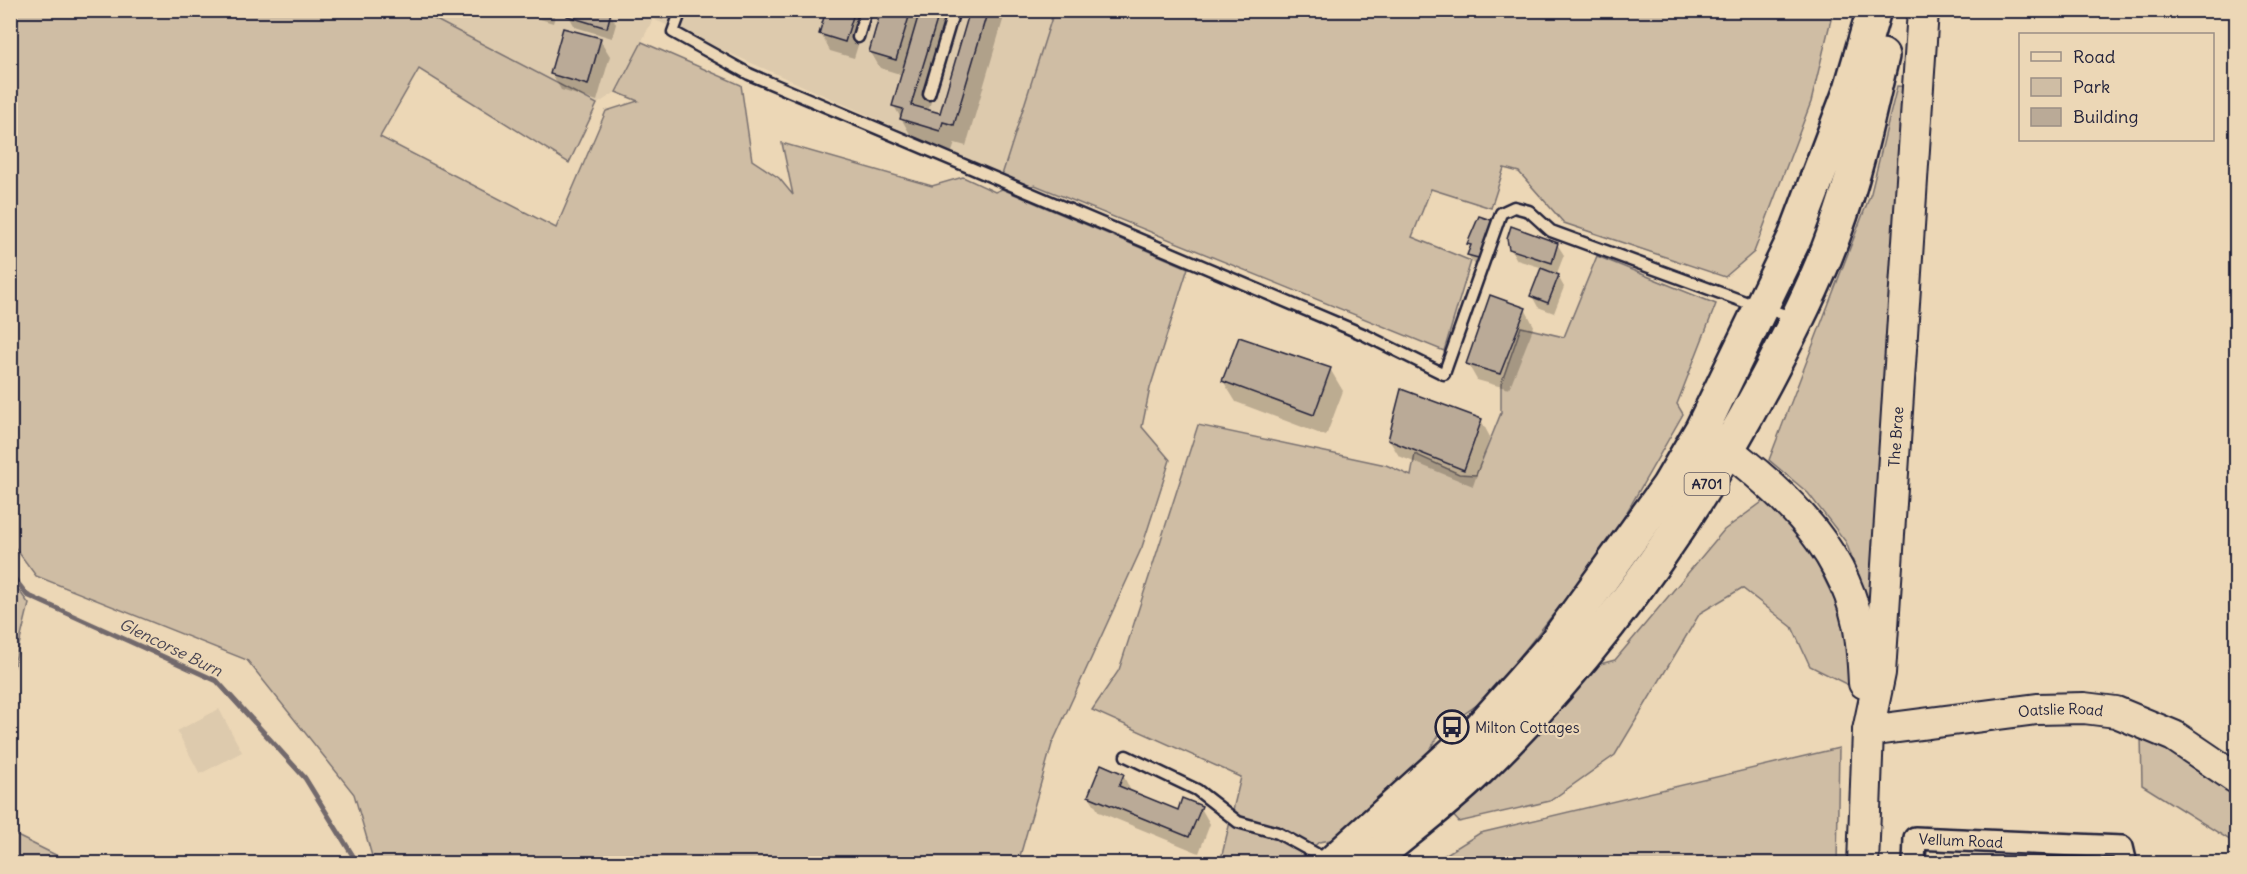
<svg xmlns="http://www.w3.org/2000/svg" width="2247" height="874" font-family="Delius,sans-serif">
<rect width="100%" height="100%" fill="#ecd7b6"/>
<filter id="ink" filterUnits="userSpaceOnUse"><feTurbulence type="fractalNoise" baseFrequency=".0167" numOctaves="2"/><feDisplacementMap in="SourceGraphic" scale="12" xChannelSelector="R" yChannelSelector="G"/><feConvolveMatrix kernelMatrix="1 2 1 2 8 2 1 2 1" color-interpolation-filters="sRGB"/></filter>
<g filter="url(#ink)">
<!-- built -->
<g fill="#ddcaad">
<path d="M 419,11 L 1054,11 L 1002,175 L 653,19 L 616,92 L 597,104 Z"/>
<path d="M 219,709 L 242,752 L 200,774 L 177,731 Z"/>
</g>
<!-- green -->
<g fill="#cfbda4" stroke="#787070" stroke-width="1.5">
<path d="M 10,11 L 419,11 L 597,104 L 569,163 L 419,69 L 380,137 L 556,228 L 606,111 L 638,101 L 616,92 L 642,42 L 741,85 L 752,160 L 779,178 L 793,195 L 782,143 L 932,186 L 963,177 L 995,192 L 1002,189 L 1188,268 L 1150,388 L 1142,427 L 1170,460 L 1142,547 L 1052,744 L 1018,863 L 1036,863 L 374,863 L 354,794 L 247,660 L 36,576 L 11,542 Z"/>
<path d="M 1054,11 L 1833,11 L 1811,102 L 1754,252 L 1725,277 L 1564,223 L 1519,172 L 1504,168 L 1491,208 L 1431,189 L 1412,237 L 1471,261 L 1444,351 L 1035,185 L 1028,187 L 1002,175 Z"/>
<path d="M 1897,86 L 1909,87 L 1877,603 L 1868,602 L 1846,542 L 1808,493 L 1769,460 L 1871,193 Z"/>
<path d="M 1597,256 L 1716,304 L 1677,404 L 1683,414 L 1608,545 L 1488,697 L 1443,729 L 1414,775 L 1348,837 L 1319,842 L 1295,863 L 1220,863 L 1241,777 L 1092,710 L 1119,670 L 1198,425 L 1386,465 L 1411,476 L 1415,454 L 1459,474 L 1476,475 L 1501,413 L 1501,384 L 1521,327 L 1564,337 Z"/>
<path d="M 1765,500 L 1803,536 L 1843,617 L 1850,686 L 1810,666 L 1792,627 L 1742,588 L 1700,613 L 1615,755 L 1550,801 L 1459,822 L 1450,812 L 1589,667 L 1615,660 L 1724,530 Z"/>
<path d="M 11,580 L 29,604 L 11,678 L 10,678 Z"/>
<path d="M 2141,735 L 2196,766 L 2236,794 L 2236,844 L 2142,785 Z"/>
<path d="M 1839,748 L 1837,863 L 1432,863 L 1480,833 Z"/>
<path d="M 11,833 L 72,863 L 11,863 Z"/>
</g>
<!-- shadow -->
<g fill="#0003">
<path d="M 511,10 L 557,10 L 553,23 Z"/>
<path d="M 634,10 L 666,10 L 663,20 Z"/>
<path d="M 822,10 L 869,10 L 854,58 L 830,51 L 821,34 L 827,12 Z"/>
<path d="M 882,10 L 948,10 L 954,22 L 928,112 L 941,115 L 972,10 L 1006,10 L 966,146 L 955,143 L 952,152 L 914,141 L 894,106 L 903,75 L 880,68 L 870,51 Z"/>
<path d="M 610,13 L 616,24 L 612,38 L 575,27 L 569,16 Z"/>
<path d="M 600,40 L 610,56 L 597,101 L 561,90 L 552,74 Z"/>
<path d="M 1469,244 L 1493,249 L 1495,254 L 1488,269 L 1475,265 L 1468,255 L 1471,248 Z"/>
<path d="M 1557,244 L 1564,255 L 1557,273 L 1548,270 L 1547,272 L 1558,276 L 1564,287 L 1554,313 L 1538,307 L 1532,296 L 1543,268 L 1517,260 L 1510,248 Z"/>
<path d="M 1525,309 L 1534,326 L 1509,389 L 1477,380 L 1468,364 Z"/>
<path d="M 1330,369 L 1343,391 L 1326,436 L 1236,402 L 1223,381 Z"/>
<path d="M 1481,420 L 1490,437 L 1473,486 L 1399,456 L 1389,440 Z"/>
<path d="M 1123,775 L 1132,793 L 1179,812 L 1201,808 L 1210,824 L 1199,853 L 1099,812 L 1089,796 Z"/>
</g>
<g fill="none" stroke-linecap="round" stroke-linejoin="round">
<!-- stream -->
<path stroke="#72696c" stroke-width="5" d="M 10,573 L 27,595 L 217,681 L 305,778 L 358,864"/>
</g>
<!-- building -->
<g fill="#baaa97" stroke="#22223b" stroke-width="1.5">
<path d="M 569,10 L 608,10 L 611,12 L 607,28 L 567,16 Z"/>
<path d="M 826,10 L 855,10 L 845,42 L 819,34 Z"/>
<path d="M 881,10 L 911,10 L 896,60 L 869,52 Z"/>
<path d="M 920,10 L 940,10 L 911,105 L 940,113 L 970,10 L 988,10 L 954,125 L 943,122 L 940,131 L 900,119 L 903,109 L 892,106 Z"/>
<path d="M 563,28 L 601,38 L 588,85 L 550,74 Z"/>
<path d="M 1479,216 L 1494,221 L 1482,259 L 1467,255 L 1471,245 L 1467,244 Z"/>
<path d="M 1511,226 L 1558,243 L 1552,263 L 1509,249 L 1507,239 Z"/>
<path d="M 1541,268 L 1559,275 L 1548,303 L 1530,296 Z"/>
<path d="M 1490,295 L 1526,308 L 1500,374 L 1466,364 Z"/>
<path d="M 1239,337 L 1331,368 L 1314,415 L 1222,381 Z"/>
<path d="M 1401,389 L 1482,419 L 1464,470 L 1388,440 Z"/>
<path d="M 1101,764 L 1124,774 L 1119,786 L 1178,810 L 1182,798 L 1202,806 L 1189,837 L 1088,796 Z"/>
</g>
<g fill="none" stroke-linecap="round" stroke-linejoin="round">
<defs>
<g id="lane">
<path d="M 681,10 L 673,32 L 749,74 L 1365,335 L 1444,374 L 1501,213 L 1514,207 L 1529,211 L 1551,231 L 1745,302 L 1795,318"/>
<path d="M 858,37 L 866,10"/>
<path d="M 929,94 L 954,10"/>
<path d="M 1126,756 L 1197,790 L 1238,822 L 1278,833 L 1329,861"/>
</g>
<g id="street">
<path id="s1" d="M 1914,864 L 1915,838 L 2122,847 L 2126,864"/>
</g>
<g id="secondary">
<path d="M 1709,435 C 1774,486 1840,538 1858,624 C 1862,643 1863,663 1864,683"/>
<path id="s2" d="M 1868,731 L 2037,709 L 2084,708 L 2116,712 L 2174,736 L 2236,778"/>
<path id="s3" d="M 1863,864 L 1868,731 L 1880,673 L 1923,10"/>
</g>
<g id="primary">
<path d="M 1331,864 L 1478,731 L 1521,683 L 1554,645 L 1668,487 L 1702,429 L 1795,237 L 1851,89 L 1874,10"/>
<path d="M 1367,864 C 1403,833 1442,805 1476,772 C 1595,657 1690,524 1767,378 C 1792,330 1817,282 1835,231 C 1856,174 1868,115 1882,56"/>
</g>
</defs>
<!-- lane casing -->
<use href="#lane" stroke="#22223b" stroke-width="15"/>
<!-- street casing -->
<use href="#street" stroke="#22223b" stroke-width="26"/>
<!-- secondary casing -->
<use href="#secondary" stroke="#22223b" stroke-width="34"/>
<!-- primary casing -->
<use href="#primary" stroke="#22223b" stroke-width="38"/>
<!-- lane -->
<use href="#lane" stroke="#ecd7b6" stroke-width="10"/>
<!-- street -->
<use href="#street" stroke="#ecd7b6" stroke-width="21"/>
<!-- secondary -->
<use href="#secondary" stroke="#ecd7b6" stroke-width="30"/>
<!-- primary -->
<use href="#primary" stroke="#ecd7b6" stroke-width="33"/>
</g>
</g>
<!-- icons -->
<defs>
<symbol id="bus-ring" viewBox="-11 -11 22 22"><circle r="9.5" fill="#ecd7b6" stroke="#22223b" stroke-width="1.5"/><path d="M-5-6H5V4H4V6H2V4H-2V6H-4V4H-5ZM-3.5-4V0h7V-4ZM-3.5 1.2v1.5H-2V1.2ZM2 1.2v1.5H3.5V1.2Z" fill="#22223b"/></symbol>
</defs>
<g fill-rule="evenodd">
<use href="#bus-ring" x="1433" y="708" width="38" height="38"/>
</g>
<g text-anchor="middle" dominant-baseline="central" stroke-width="4.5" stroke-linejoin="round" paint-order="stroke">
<!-- shield labels -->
<rect fill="#ecd7b6" stroke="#5f5860" stroke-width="1.5" x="1684.5" y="473" width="45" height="22" rx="4.5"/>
<g font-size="14" font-weight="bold" fill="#22223b">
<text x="1707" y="484">A701</text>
</g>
<!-- street labels -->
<g font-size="15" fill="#22223b" stroke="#ecd7b6">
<text stroke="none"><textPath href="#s3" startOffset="429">The Brae</textPath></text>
<text stroke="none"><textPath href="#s2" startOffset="194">Oatslie Road</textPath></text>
<text stroke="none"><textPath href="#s1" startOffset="72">Vellum Road</textPath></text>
</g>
<!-- poi labels -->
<g font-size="15" fill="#22223b" stroke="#ecd7b6" text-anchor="start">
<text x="1475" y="727">Milton Cottages</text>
</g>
<!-- water labels -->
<g font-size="16" font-style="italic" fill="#4a4653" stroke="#ecd7b6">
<text transform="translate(171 647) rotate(26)">Glencorse Burn</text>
</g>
</g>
<!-- margin -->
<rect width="2247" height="874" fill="none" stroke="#ecd7b6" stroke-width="36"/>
<rect x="18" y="18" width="2211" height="838" fill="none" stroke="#22223b" stroke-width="2" filter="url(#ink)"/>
<!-- legend -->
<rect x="2019" y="33" width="195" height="108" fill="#ecd7b6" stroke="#9b8f85" stroke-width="1.5"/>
<rect x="2031" y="52" width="30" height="9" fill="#ecd7b6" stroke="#9b8f85" stroke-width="1.5"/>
<text x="2073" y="63" font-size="18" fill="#22223b">Road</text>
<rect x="2031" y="78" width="30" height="18" fill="#cfbda4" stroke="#9b8f85" stroke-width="1.5"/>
<text x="2073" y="93" font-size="18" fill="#22223b">Park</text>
<rect x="2031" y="108" width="30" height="18" fill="#baaa97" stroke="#9b8f85" stroke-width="1.5"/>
<text x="2073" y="123" font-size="18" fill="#22223b">Building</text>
</svg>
